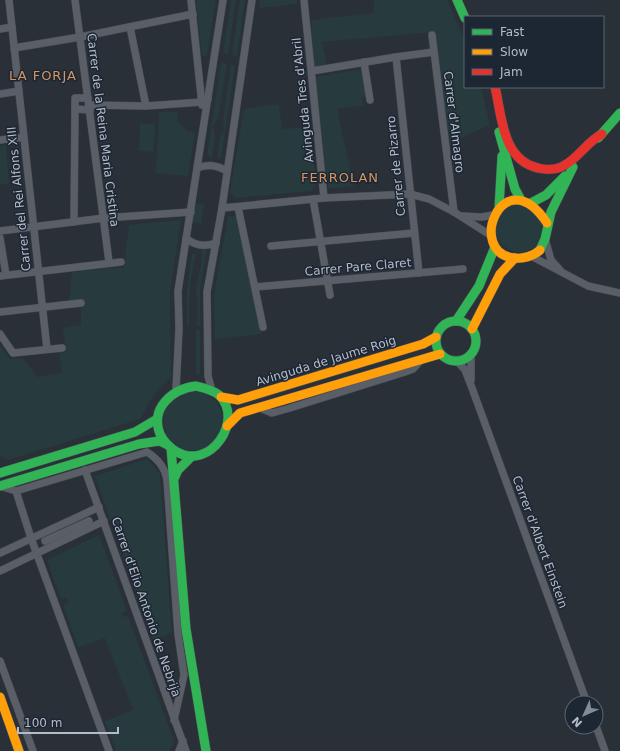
<svg xmlns="http://www.w3.org/2000/svg" width="620" height="751" font-family="'DejaVu Sans',sans-serif">
<rect width="100%" height="100%" fill="#2a3038"/>
<!-- green -->
<g fill="#273a3e">
<path d="M 196,0 L 216,0 L 207,55 L 204,56 L 202,55 Z"/>
<path d="M 231,0 L 236,0 L 228,54 L 223,53 Z"/>
<path d="M 240,0 L 245,0 L 237,56 L 232,55 Z"/>
<path d="M 260,0 L 297,0 L 297,4 L 259,8 Z"/>
<path d="M 374,0 L 447,0 L 465,41 L 465,87 L 481,87 L 490,125 L 450,143 L 434,32 L 322,42 L 327,65 L 314,68 L 311,20 L 374,13 Z"/>
<path d="M 221,63 L 227,64 L 218,119 L 213,126 L 215,136 L 212,157 L 207,155 Z"/>
<path d="M 231,65 L 235,66 L 221,157 L 217,159 L 220,136 L 224,131 L 223,120 Z"/>
<path d="M 362,69 L 366,97 L 361,98 L 364,105 L 337,109 L 354,186 L 328,189 L 315,77 Z"/>
<path d="M 279,104 L 282,129 L 310,127 L 316,185 L 311,191 L 235,198 L 230,193 L 244,109 Z"/>
<path d="M 159,112 L 178,112 L 177,120 L 187,131 L 195,133 L 188,176 L 156,173 Z"/>
<path d="M 140,123 L 155,124 L 154,152 L 139,151 Z"/>
<path d="M 6,145 L 9,183 L 0,185 L 0,146 Z"/>
<path d="M 194,203 L 204,205 L 201,224 L 191,222 Z"/>
<path d="M 510,204 L 533,206 L 545,228 C 543,232 542,238 540,242 C 525,269 481,240 498,215 C 501,211 506,208 510,204 Z"/>
<path d="M 228,216 L 237,216 L 262,334 L 215,339 L 214,296 Z"/>
<path d="M 181,220 L 170,293 L 171,377 L 155,393 L 140,419 L 11,459 L 7,459 L 0,456 L 0,346 L 10,359 L 23,358 L 37,377 L 62,373 L 59,353 L 66,352 L 63,328 L 81,325 L 81,309 L 84,301 L 69,302 L 72,272 L 124,267 L 129,225 Z"/>
<path d="M 202,249 L 207,249 L 200,290 L 200,325 L 196,325 L 198,315 L 196,288 L 201,266 Z"/>
<path d="M 192,254 L 197,254 C 191,263 187,315 190,325 L 187,325 L 187,288 Z"/>
<rect x="196" y="330" width="4" height="44"/>
<circle cx="193" cy="421" r="30"/>
<path d="M 147,459 L 160,474 L 172,633 L 154,640 L 95,476 Z"/>
<path d="M 99,535 L 127,611 L 122,613 L 124,617 L 128,616 L 174,741 L 169,751 L 116,751 L 105,721 L 133,710 L 105,638 L 78,647 L 63,604 L 68,602 L 66,597 L 61,599 L 47,560 Z"/>
</g>
<g fill="none" stroke-linecap="round" stroke-linejoin="round">
<defs>
<g id="street">
<path d="M 9,0 L 47,349"/>
<path d="M 75,0 L 109,262"/>
<path d="M 191,0 L 202,105"/>
<path d="M 304,0 L 324,198"/>
<path d="M 130,27 L 146,106"/>
<path d="M 0,29 L 12,27"/>
<path d="M 432,35 L 454,212"/>
<path d="M 14,48 L 80,37 L 193,14"/>
<path d="M 396,57 L 419,273"/>
<path d="M 364,62 L 370,100"/>
<path d="M 312,71 L 396,57 L 434,52"/>
<path d="M 0,94 L 19,91"/>
<path d="M 88,98 L 75,98 L 75,109 L 90,110"/>
<path d="M 89,105 L 146,106 L 202,102 L 208,99"/>
<path d="M 0,140 L 24,137"/>
<path d="M 197,168 C 209,164 216,165 227,171"/>
<path d="M 313,199 L 330,295"/>
<path d="M 238,207 L 263,327"/>
<path d="M 222,208 L 324,198 L 410,194 L 429,199 L 454,212 L 490,235"/>
<path d="M 462,216 L 482,217 L 493,215"/>
<path d="M 74,222 L 75,109"/>
<path d="M 0,231 L 104,218 L 191,212"/>
<path d="M 0,238 L 6,275"/>
<path d="M 186,238 C 195,246 205,247 216,243"/>
<path d="M 546,242 L 551,260 L 560,270"/>
<path d="M 271,246 L 414,233"/>
<path d="M 531,256 L 588,286 L 620,293"/>
<path d="M 0,276 L 121,262"/>
<path d="M 255,287 L 463,269"/>
<path d="M 0,312 L 81,303"/>
<path d="M 0,334 L 13,353 L 62,348"/>
<path d="M 457,361 L 465,370 L 472,388 L 587,703"/>
<path d="M 471,380 L 471,354"/>
<path d="M 176,390 L 179,328 L 178,291 L 223,0"/>
<path d="M 212,391 L 208,376 L 207,292 L 222,208 L 252,0"/>
<path d="M 258,407 L 272,413 L 290,408 L 405,372 L 413,369 L 422,359"/>
<path d="M 85,470 L 186,751"/>
<path d="M 0,486 L 16,491 L 147,452 C 158,459 165,467 167,480 L 178,634 L 184,675 L 174,720"/>
<path d="M 16,491 L 31,538 L 109,751"/>
<path d="M 45,541 L 89,521"/>
<path d="M 0,553 L 99,507"/>
<path d="M 0,571 L 104,521"/>
<path d="M 0,661 L 33,751"/>
<path d="M 596,726 L 605,751"/>
<path d="M 179,751 L 183,741"/>
</g>
<g id="fast">
<path d="M 457,0 L 465,18"/>
<path d="M 499,132 L 515,189 L 521,200"/>
<path d="M 598,138 L 620,113"/>
<path d="M 531,203 L 546,195 L 565,176"/>
<path d="M 499,208 L 502,156"/>
<path d="M 540,250 L 545,239 L 551,212 L 573,167"/>
<path d="M 456,321 L 479,286 L 495,247"/>
<circle cx="456" cy="341" r="20"/>
<path d="M 196,386 C 204,388 213,390 219,395 C 245,420 210,471 177,452 C 170,448 164,442 160,434 C 150,408 172,389 196,386 Z"/>
<path d="M 171,448 L 186,629 L 206,751"/>
<path d="M 0,473 L 135,432 L 157,419"/>
<path d="M 174,479 L 178,470 L 192,456"/>
<path d="M 0,486 L 139,444 L 159,441 L 168,445"/>
</g>
<g id="slow">
<path d="M 540,250 C 534,256 523,259 515,258 C 465,254 503,157 547,223"/>
<path d="M 472,329 L 500,274 L 515,258"/>
<path d="M 221,397 L 238,400 L 423,344 L 436,337"/>
<path d="M 227,426 L 240,413 L 440,354"/>
<path d="M 0,697 L 19,751"/>
</g>
<path id="jam" d="M 495,87 C 502,116 502,160 538,168 C 546,170 557,170 565,165 C 579,157 587,142 602,134"/>
</defs>
<!-- street casing -->
<use href="#street" stroke="#484c53" stroke-width="8"/>
<!-- fast casing -->
<use href="#fast" stroke="#484c53" stroke-width="10"/>
<!-- slow casing -->
<use href="#slow" stroke="#484c53" stroke-width="10"/>
<!-- jam casing -->
<use href="#jam" stroke="#484c53" stroke-width="10"/>
<!-- street -->
<use href="#street" stroke="#5a5e66" stroke-width="7"/>
<!-- fast -->
<use href="#fast" stroke="#30b455" stroke-width="9"/>
<!-- slow -->
<use href="#slow" stroke="#ff9f0a" stroke-width="9"/>
<!-- jam -->
<use href="#jam" stroke="#e5322d" stroke-width="9"/>
</g>
<g text-anchor="middle" dominant-baseline="central" stroke-width="3" stroke-linejoin="round" paint-order="stroke">
<!-- street labels -->
<g font-size="12" fill="#b4bcc9" stroke="#1d2633">
<text transform="translate(303 100) rotate(-96)">Avinguda Tres d'Abril</text>
<text transform="translate(454 122) rotate(83)">Carrer d'Almagro</text>
<text transform="translate(103 130) rotate(83)">Carrer de la Reina Maria Cristina</text>
<text transform="translate(396 166) rotate(-96)">Carrer de Pizarro</text>
<text transform="translate(19 199) rotate(-96)">Carrer del Rei Alfons XIII</text>
<text transform="translate(358 267) rotate(-5)">Carrer Pare Claret</text>
<text transform="translate(326 361) rotate(-17)">Avinguda de Jaume Roig</text>
<text transform="translate(540 542) rotate(70)">Carrer d'Albert Einstein</text>
<text transform="translate(146 607) rotate(71)">Carrer d'Elio Antonio de Nebrija</text>
</g>
<!-- neighbourhood labels -->
<g font-size="13" letter-spacing="1" fill="#d59563" stroke="#1d2633">
<text x="43" y="75">LA FORJA</text>
<text x="340" y="177">FERROLAN</text>
</g>
</g>
<!-- legend -->
<rect x="464" y="16" width="140" height="72" fill="#1d2633" stroke="#59626f"/>
<rect x="472" y="29" width="20" height="6" fill="#30b455" stroke="#59626f"/>
<text x="500" y="36" font-size="12" fill="#b4bcc9">Fast</text>
<rect x="472" y="49" width="20" height="6" fill="#ff9f0a" stroke="#59626f"/>
<text x="500" y="56" font-size="12" fill="#b4bcc9">Slow</text>
<rect x="472" y="69" width="20" height="6" fill="#e5322d" stroke="#59626f"/>
<text x="500" y="76" font-size="12" fill="#b4bcc9">Jam</text>
<!-- north arrow -->
<g transform="translate(584 715) rotate(225)"><circle r="19" fill="#1d2633" stroke="#59626f"/>
<path d="M0-3L7 15L0 10L-7 15Z" fill="#848b96"/>
<text y="-6" font-size="11" font-weight="bold" text-anchor="middle" fill="#b4bcc9">N</text>
</g>
<!-- scale -->
<path d="M18 727v6h100v-6" fill="none" stroke="#b4bcc9" stroke-width="2"/>
<text x="24" y="727" font-size="12" fill="#b4bcc9" stroke="#1d2633" stroke-width="3" paint-order="stroke">100 m</text>
</svg>
